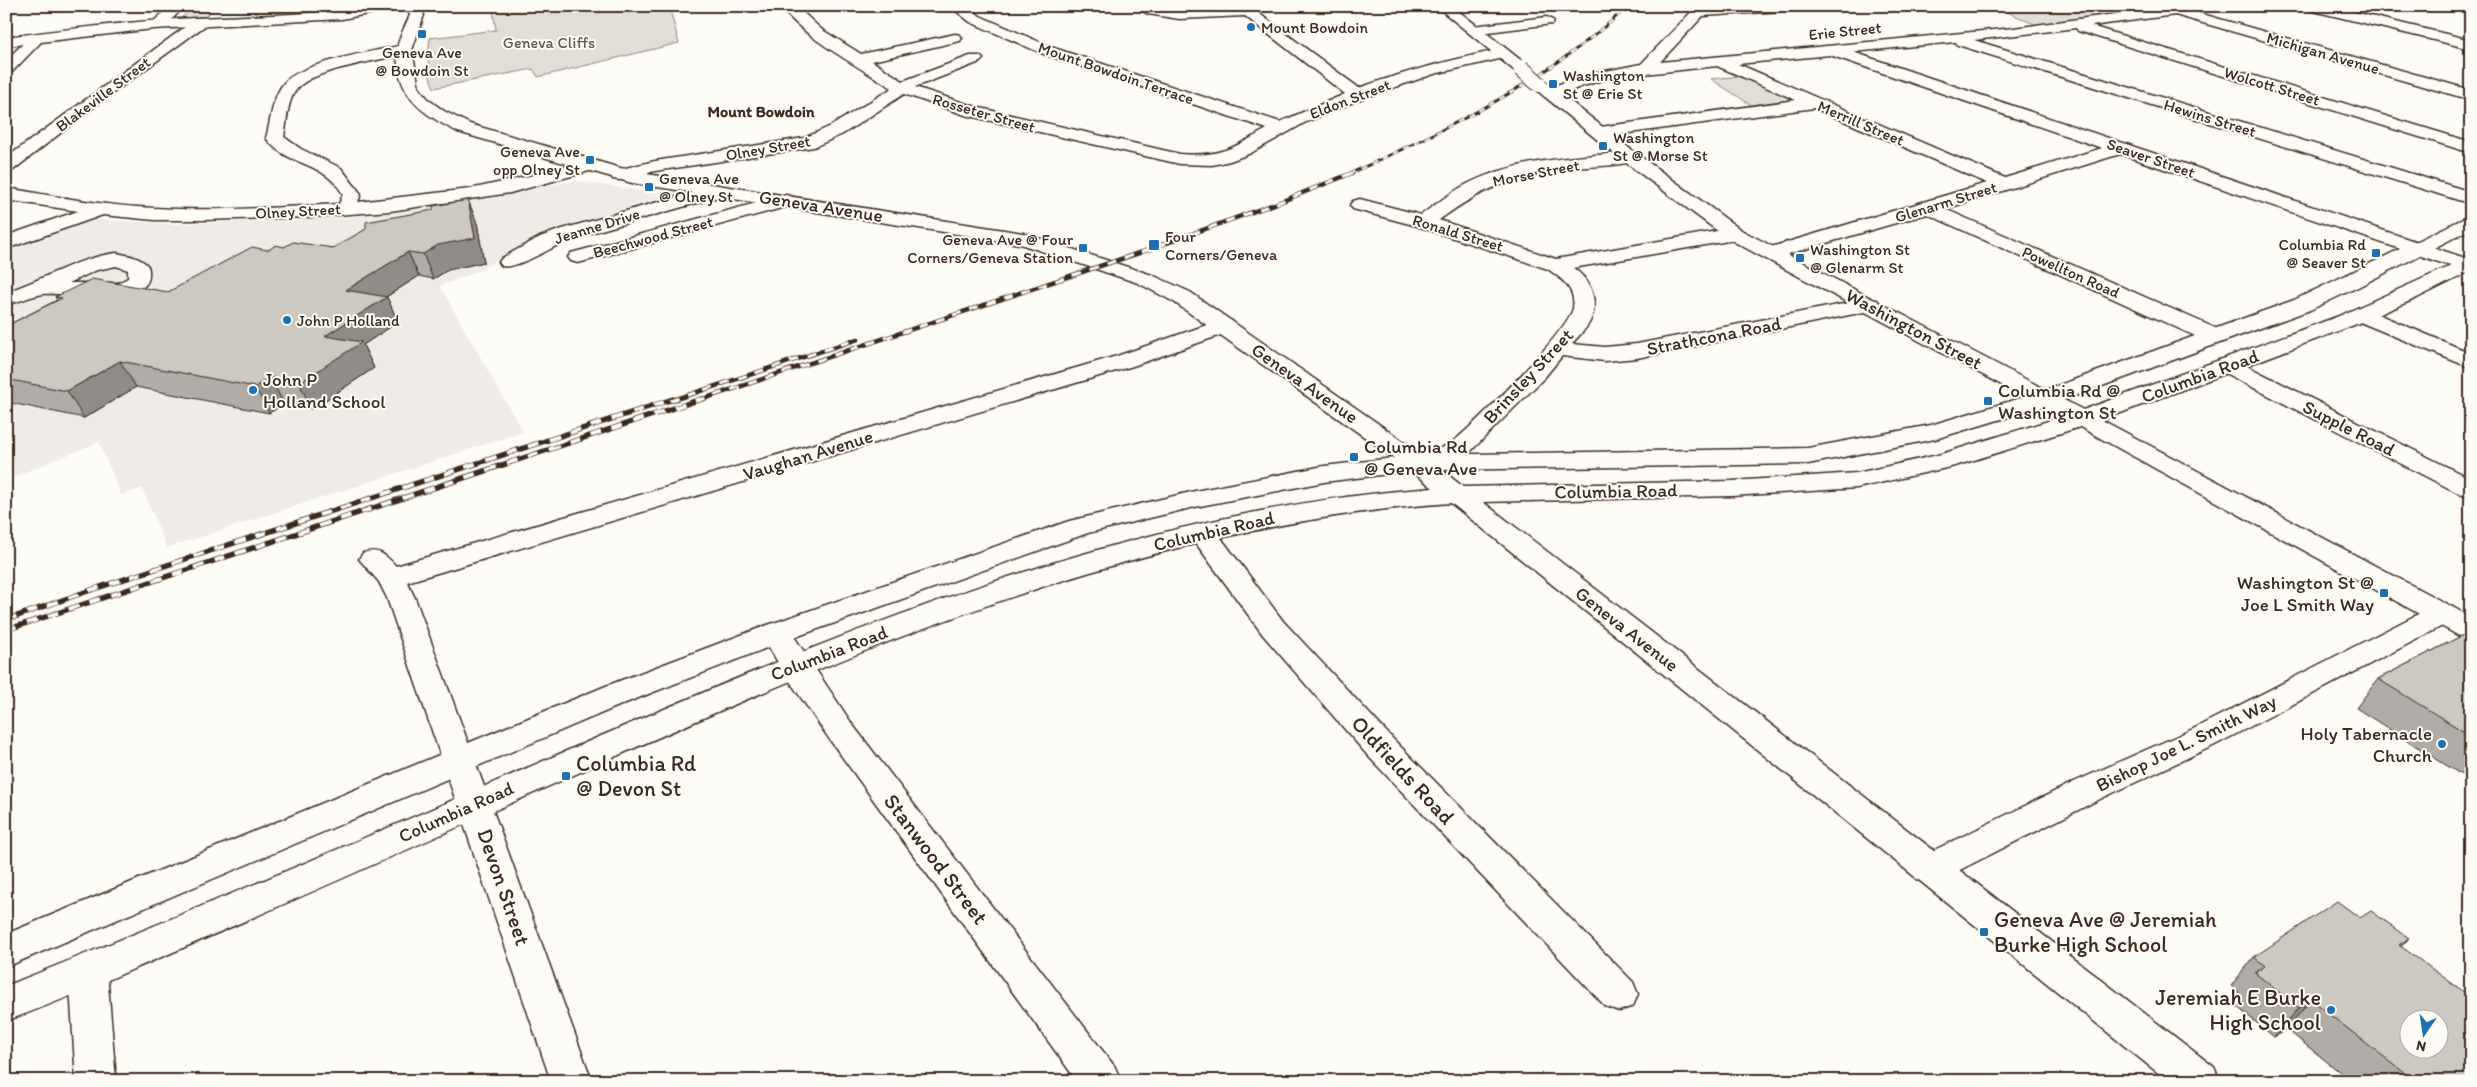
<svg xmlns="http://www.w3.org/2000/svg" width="2477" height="1087" font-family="Itim,sans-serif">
<rect width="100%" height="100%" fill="#fdfcf7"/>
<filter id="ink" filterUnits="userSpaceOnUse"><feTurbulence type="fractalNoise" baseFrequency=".02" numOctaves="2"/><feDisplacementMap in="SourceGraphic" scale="10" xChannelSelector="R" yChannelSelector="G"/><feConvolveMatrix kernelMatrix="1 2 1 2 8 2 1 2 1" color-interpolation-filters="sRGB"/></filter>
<g filter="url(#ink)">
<!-- built -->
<path fill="#efece7" d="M 576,181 L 679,196 L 545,236 L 522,246 L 476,272 L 440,286 L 523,432 L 167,548 L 142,488 L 121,495 L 99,442 L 6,480 L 6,348 L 35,338 L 6,311 L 6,247 L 92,219 L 173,224 L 350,217 L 427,207 Z"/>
<!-- green -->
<g fill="#e1ded7" stroke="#8e847a">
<path d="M 195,6 L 216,6 L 205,17 L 181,18 Z"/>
<path d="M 492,6 L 525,6 L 565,12 L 577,6 L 669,6 L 679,43 L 538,77 L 533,69 L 434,88 C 426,71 428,55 430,38 L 496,30 Z"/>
<path d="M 2039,6 L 2078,6 L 2104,18 L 2036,25 L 2003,10 Z"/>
<path d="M 1741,76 L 1801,101 L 1754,107 L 1711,79 Z"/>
</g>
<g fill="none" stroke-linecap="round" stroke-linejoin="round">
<defs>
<g id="minor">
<path d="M 67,6 L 59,11 L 52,7 L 52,6 Z"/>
<path d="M 170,6 L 185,6 L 163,28 L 153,28 L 151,25 L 153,22 Z"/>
<path d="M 780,6 L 796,6 L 821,29 L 861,54 L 955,34 L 960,35 L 962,38 L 960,41 L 872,61 L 903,81 L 970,56 L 980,56 L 983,59 L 980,62 L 915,87 L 976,107 L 1180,154 C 1221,157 1233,148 1267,129 L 1041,53 L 970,22 L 950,6 L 967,6 L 980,16 L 1051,47 L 1280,122 L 1345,94 L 1245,16 L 1179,19 L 1148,14 L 1133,6 L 1193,11 L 1249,6 L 1359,88 C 1406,71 1454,59 1503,49 L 1511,54 L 1508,57 L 1434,74 L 1363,98 L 1306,122 L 1251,153 L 1230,161 L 1212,165 L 1180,164 L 965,115 L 904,94 L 843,134 L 814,147 L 655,171 L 619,180 L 613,179 L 610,175 L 613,171 L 655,161 L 804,138 L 831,126 L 892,88 C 858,66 804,38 780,6 Z"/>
<path d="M 1697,6 L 1803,6 L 1796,10 L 1703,16 L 1660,62 L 2014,28 L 2173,6 L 2213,6 L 2211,9 L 2195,12 L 2471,90 L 2471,100 L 2175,15 L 2091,26 L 2471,142 L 2471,153 L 2078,31 L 2076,28 L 1974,40 L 2471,192 L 2471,204 L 1958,45 L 1956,42 L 1853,52 L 2471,260 L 2471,273 L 2120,154 L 1945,209 L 2222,331 L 2225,336 L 2222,341 L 2214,343 L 2206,341 L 1927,214 L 1778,257 L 1771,259 L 1764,257 L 1761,253 L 1764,249 L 1987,183 L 1814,108 L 1600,137 L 1594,136 L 1591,132 L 1594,128 L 1600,127 L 1796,100 L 1717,66 L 1609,78 L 1580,87 L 1557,97 L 1545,97 L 1543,94 L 1557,85 L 1580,76 L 1641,64 ZM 1830,55 L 2102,148 L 2005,178 L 1738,64 Z"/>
<path d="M 2303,6 L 2329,6 L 2471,40 L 2471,49 L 2305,9 Z"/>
<path d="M 1547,17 L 1554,21 L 1552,24 L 1473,34 L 1466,30 L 1473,26 Z"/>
<path d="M 201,18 L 208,22 L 206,25 L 95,106 L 12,171 L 6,172 L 6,158 L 196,19 Z"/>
<path d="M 37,34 L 44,38 L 42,41 L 12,72 L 6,74 L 6,60 L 32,35 Z"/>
<path d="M 404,45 L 412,50 L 409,53 C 384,60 312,69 297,89 C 287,100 287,123 284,137 L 301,149 L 341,168 L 361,194 L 358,202 L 470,189 L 543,173 L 587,161 L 593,162 L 596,166 L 593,170 L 510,193 L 390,211 L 310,217 L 203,220 L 154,220 L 103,215 L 6,249 L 6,236 L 78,211 L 6,200 L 6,188 C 50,195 93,204 138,207 C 204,212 272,208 339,204 L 343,194 C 322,159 286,167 266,138 C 271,121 272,97 284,83 C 302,62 375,51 404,45 Z"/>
<path d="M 1630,152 L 1636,153 L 1639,157 L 1636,161 C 1617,166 1596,166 1576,168 C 1518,174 1485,186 1439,220 L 1556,259 L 1734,228 L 1741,230 L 1744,234 L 1741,238 L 1734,240 L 1573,268 C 1590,279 1599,300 1591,319 C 1588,328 1578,336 1572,344 L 1605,347 L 1637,344 L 1869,299 L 1877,300 L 1880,305 L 1877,310 L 1869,311 L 1637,358 L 1605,361 L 1562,356 L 1545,377 L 1468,454 L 1417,471 L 1408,468 L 1404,463 L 1408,458 C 1421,453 1440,451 1451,443 C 1473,427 1569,330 1573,308 C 1576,289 1562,279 1548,269 L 1417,226 L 1353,209 L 1350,205 L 1353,201 L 1360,199 L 1421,215 C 1436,204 1451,192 1469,183 C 1518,159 1577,157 1630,152 Z"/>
<path d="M 718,185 L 725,187 L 727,191 L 725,195 L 573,238 C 555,245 517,270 502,266 L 499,262 L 502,258 L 540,237 L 559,230 Z"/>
<path d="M 786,195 L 793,197 L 795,201 L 793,205 L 578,263 L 571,261 L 568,257 L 571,253 Z"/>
<path d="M 116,253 C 126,255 136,256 145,263 C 150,267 149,271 149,276 C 147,307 63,292 43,294 C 31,296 18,302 6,305 L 6,292 C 43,280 77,258 116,253 ZM 116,266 L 128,270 L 128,278 L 118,283 L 69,283 L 97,270 Z"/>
<path d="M 2363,308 L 2471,353 L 2471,368 L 2355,320 L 2352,315 L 2355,310 Z"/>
<path d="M 1224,319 L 1232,321 L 1235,326 L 1232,331 L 1133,366 L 407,582 L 415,598 L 592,1081 L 551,1081 L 387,598 L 379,582 L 359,559 L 363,553 C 379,548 385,555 396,566 L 1117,356 Z"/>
<path d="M 2227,358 L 2235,360 L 2471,479 L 2471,497 L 2462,495 L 2219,370 L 2215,365 L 2219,360 Z"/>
<path d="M 1202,524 L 1212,526 L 1283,621 L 1393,739 L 1633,982 L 1638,994 L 1633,1006 L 1619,1011 L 1605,1006 L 1369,757 L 1263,635 L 1192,538 L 1188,532 L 1192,526 Z"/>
<path d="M 2442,604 L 2452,607 L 2457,614 L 2452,621 L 2215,745 L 2098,800 L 1942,879 L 1929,884 L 1916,879 L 1911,869 L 1916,859 L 2074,782 L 2193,729 L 2432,607 Z"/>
<path d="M 776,623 L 787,626 L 852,724 L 1115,1067 L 1121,1081 L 1077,1081 L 830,740 L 784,673 L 761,633 L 765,626 Z"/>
<path d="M 88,954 L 101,959 L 107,971 L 116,1081 L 76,1081 L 69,971 L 75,959 Z"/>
</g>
<g id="major">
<path d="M 367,6 L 395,6 L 388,10 L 342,19 L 153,29 L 6,46 L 6,37 C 69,29 132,21 196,18 C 253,15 310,16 367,6 Z"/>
<path d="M 405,6 L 419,6 L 424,15 L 412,50 L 419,88 L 429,100 L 444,111 L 470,124 L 634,172 L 1023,233 L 1152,275 L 1190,292 L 1423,455 L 1808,448 L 1931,425 L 2024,397 L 1727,238 L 1617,156 L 1533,87 L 1531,84 L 1533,81 L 1545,81 L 1629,148 L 1741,230 L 2046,390 L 2294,300 L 2471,215 L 2471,229 L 2358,287 L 2310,310 L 2064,400 L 2083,410 L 2339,316 L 2471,257 L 2471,271 L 2417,298 L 2354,325 L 2102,420 L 2471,617 L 2471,640 L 2461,637 L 2080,427 L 1955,466 L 1857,488 L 1732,496 L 1483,502 L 2214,1067 L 2220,1081 L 2168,1081 L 1451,503 C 1152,524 874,642 603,762 C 462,825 320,889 178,950 C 121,974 64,1000 6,1021 L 6,986 C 181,916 354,843 527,768 C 811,645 1120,510 1433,488 L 1412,471 L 1324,482 L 1195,507 L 1088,533 L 787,640 L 628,702 L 6,967 L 6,934 L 606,686 L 765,626 L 1069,521 L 1195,491 L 1324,466 L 1394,458 L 1174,302 L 1138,283 L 1020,244 L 632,183 L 458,132 C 421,113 397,97 397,51 C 397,40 406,25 410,15 ZM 2042,407 L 2061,417 L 1938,455 L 1857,473 L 1732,481 L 1463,487 L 1442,470 L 1808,464 L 1935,439 Z"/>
<path d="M 1436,6 L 1452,6 L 1527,65 L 1529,68 L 1527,71 L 1515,71 Z"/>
</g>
</defs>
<!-- minor casing -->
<use href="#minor" stroke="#3b2a1e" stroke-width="3"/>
<!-- major casing -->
<use href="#major" stroke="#3b2a1e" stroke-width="3"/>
<!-- minor -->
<use href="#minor" fill="#fdfcf7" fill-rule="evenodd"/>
<!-- major -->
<use href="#major" fill="#fdfcf7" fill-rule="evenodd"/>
<defs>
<path id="rail-far2" d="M 1349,174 C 1448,129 1548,81 1628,6"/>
<g id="rail-far1">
<path d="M 670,401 L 858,339"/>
<path d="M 697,401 L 1142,252 L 1280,202 L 1352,173"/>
</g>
<g id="rail">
<path d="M 6,620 L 85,592 L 673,399"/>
<path d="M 6,630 L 701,399"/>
</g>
</defs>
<!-- rail-far2 casing -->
<use href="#rail-far2" stroke="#3b2a1e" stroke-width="3"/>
<!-- rail-far1 casing -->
<use href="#rail-far1" stroke="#3b2a1e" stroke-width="4.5"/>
<!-- rail casing -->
<use href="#rail" stroke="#3b2a1e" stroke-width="5.5"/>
<!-- rail-far2 -->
<use href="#rail-far2" stroke="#fdfcf7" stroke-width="2" stroke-dasharray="6" stroke-linecap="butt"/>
<!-- rail-far1 -->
<use href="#rail-far1" stroke="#fdfcf7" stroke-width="3" stroke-dasharray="9" stroke-linecap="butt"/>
<!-- rail -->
<use href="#rail" stroke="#fdfcf7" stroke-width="4" stroke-dasharray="11" stroke-linecap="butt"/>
<defs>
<path id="major-bridge" d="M 1521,68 L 1539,84"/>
</defs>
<!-- major-bridge casing -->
<use href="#major-bridge" stroke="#3b2a1e" stroke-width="18" stroke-linecap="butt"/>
<!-- major-bridge -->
<use href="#major-bridge" stroke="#fdfcf7" stroke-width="16"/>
</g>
<!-- wall -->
<g fill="#b0aca7" stroke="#3b2a1e">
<path d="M 468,200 L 477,223 L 484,262 L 448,270 L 433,279 L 419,276 L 386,297 L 387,297 L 398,322 L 363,345 L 374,368 L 312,409 L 284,404 L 269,413 L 136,387 L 84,418 L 6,402 L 6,326 L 57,300 L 55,297 L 168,292 L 268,250 L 284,247 L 333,248 L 433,210 Z"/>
<path d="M 2471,631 L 2471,781 L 2356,708 L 2378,679 Z"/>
<path d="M 2401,947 L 2471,1081 L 2351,1081 L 2286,1029 L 2274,1037 L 2231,1002 L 2239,992 L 2231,986 L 2254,957 Z"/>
</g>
<!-- shaded-wall -->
<g fill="#908c88" stroke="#3b2a1e">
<path d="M 468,200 L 477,223 L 484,262 L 448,270 L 433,279 L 423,254 Z"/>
<path d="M 408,252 L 419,276 L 357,315 L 346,290 Z"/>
<path d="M 387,297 L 398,322 L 363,345 L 374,368 L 312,409 L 299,383 L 325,336 Z"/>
<path d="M 120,361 L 136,387 L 84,418 L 67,391 Z"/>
<path d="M 270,377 L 284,404 L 269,413 L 255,387 Z"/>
<path d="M 2409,938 L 2383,967 L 2399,945 Z"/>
<path d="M 2311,1000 L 2286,1029 L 2274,1037 L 2299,1008 Z"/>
</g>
<!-- building -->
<g fill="#cdc8c2" stroke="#3b2a1e" fill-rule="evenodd">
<path d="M 468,200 L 475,238 L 438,245 L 423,254 L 408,252 L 346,290 L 387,297 L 325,336 L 362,342 L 299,383 L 270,377 L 255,387 L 120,361 L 67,391 L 6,379 L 6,326 L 62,298 L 55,297 L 92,279 L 168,292 L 252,247 L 268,250 L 276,245 L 284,247 L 293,242 L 333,248 L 366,229 L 366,222 L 433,210 L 433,206 Z"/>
<path d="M 2471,631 L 2471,736 L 2378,679 Z"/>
<path d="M 2337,901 L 2360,918 L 2371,911 L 2409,938 L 2399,945 L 2471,997 L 2471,1081 L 2415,1081 L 2311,1000 L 2299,1008 L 2255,973 L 2265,966 L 2254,957 ZM 2410,1020 L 2440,1020 L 2440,1050 L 2410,1050 Z"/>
</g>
</g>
<!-- markers -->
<g fill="#1f6fb2" stroke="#fdfcf7" stroke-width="2">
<circle cx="1251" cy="27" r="5"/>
<rect x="417" y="29" width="10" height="10" rx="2.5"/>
<rect x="1548" y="79" width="10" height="10" rx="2.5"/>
<rect x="1598" y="141" width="10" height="10" rx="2.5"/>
<rect x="585" y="155" width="10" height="10" rx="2.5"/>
<rect x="644" y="182" width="10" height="10" rx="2.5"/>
<rect x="1148" y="239" width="12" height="12" rx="2.5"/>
<rect x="1078" y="243" width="10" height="10" rx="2.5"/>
<rect x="2371" y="248" width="10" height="10" rx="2.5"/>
<rect x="1795" y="253" width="10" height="10" rx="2.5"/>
<circle cx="287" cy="320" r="5"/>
<circle cx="253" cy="390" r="5"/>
<rect x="1983" y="396" width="10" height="10" rx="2.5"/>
<rect x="1349" y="452" width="10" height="10" rx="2.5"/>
<rect x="2379" y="588" width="10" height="10" rx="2.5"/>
<circle cx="2442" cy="744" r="5"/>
<rect x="561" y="771" width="10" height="10" rx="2.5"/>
<rect x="1979" y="927" width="10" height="10" rx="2.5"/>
<circle cx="2331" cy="1010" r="5"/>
</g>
<g text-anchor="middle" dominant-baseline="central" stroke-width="4" stroke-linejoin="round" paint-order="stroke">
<!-- far-poi labels -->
<g font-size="16" fill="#3b2a1e" stroke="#fdfcf7" text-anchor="start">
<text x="1261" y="27">Mount Bowdoin</text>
<text x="422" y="52" text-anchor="middle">Geneva Ave<tspan x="422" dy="18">@ Bowdoin St</tspan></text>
<text x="1563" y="75">Washington<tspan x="1563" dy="18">St @ Erie St</tspan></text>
<text x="1613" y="137">Washington<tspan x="1613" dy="18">St @ Morse St</tspan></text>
<text x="580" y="151" text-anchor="end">Geneva Ave<tspan x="580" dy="18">opp Olney St</tspan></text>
<text x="659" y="178">Geneva Ave<tspan x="659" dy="18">@ Olney St</tspan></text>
<text x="1165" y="236">Four<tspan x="1165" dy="18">Corners/Geneva</tspan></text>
<text x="1073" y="239" text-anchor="end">Geneva Ave @ Four<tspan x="1073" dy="18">Corners/Geneva Station</tspan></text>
<text x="2366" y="244" text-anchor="end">Columbia Rd<tspan x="2366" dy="18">@ Seaver St</tspan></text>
<text x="1810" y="249">Washington St<tspan x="1810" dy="18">@ Glenarm St</tspan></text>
<text x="297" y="320">John P Holland</text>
</g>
<!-- far-street labels -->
<g font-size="16" fill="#3b2a1e" stroke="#fdfcf7">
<text transform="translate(1845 31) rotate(-6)">Erie Street</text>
<text transform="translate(2323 53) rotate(16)">Michigan Avenue</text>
<text transform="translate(1116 73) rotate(19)">Mount Bowdoin Terrace</text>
<text transform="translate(2272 86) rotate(17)">Wolcott Street</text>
<text transform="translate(103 94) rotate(-37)">Blakeville Street</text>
<text transform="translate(1350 99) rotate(-21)">Eldon Street</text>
<text transform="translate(984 113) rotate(16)">Rosseter Street</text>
<text transform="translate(2210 118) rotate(17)">Hewins Street</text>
<text transform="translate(1861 123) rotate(23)">Merrill Street</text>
<text transform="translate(768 148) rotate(-10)">Olney Street</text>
<text transform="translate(2151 158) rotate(19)">Seaver Street</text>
<text transform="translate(1536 173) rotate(-11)">Morse Street</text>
<text transform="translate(1946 202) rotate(-17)">Glenarm Street</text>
<text transform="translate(298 211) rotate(-3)">Olney Street</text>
<text transform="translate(597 226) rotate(-17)">Jeanne Drive</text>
<text transform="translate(1458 233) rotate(17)">Ronald Street</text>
<text transform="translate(653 237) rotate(-15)">Beechwood Street</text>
<text transform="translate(2071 272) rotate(24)">Powellton Road</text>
</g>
<!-- far-park labels -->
<g font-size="16" fill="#64574c" stroke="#fdfcf7">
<text x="549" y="42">Geneva Cliffs</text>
</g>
<!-- far-neighbourhood labels -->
<g font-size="16" font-weight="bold" fill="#3b2a1e" stroke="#fdfcf7">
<text x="761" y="111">Mount Bowdoin</text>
</g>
<!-- street labels -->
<g font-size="19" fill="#3b2a1e" stroke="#fdfcf7">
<text transform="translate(821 206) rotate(9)">Geneva Avenue</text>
<text transform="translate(1914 329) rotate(28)">Washington Street</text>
<text transform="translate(1714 336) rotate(-11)">Strathcona Road</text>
<text transform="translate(1528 376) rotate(-47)">Brinsley Street</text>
<text transform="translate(2200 376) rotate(-20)">Columbia Road</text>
<text transform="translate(1305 383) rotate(35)">Geneva Avenue</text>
<text transform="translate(2349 428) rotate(27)">Supple Road</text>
<text transform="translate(808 455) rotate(-17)">Vaughan Avenue</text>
<text transform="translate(1616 491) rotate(-1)">Columbia Road</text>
<text transform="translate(1214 531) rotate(-13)">Columbia Road</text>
<text transform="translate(1627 629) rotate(38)">Geneva Avenue</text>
<text transform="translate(829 653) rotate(-21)">Columbia Road</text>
<text transform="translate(2186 743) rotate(-26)">Bishop Joe L. Smith Way</text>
<text transform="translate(456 812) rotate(-24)">Columbia Road</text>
</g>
<!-- poi labels -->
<g font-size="19" fill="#3b2a1e" stroke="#fdfcf7" text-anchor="start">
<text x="263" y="379">John P<tspan x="263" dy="22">Holland School</tspan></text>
<text x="1998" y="390">Columbia Rd @<tspan x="1998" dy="22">Washington St</tspan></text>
<text x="1364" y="446">Columbia Rd<tspan x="1364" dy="22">@ Geneva Ave</tspan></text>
<text x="2374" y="582" text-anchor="end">Washington St @<tspan x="2374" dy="22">Joe L Smith Way</tspan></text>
<text x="2432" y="733" text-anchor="end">Holy Tabernacle<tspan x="2432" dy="22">Church</tspan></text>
</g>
<!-- near-poi labels -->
<g font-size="22" fill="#3b2a1e" stroke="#fdfcf7" text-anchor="start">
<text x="576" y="763">Columbia Rd<tspan x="576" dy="25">@ Devon St</tspan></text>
<text x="1994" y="919">Geneva Ave @ Jeremiah<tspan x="1994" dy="25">Burke High School</tspan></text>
<text x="2321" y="997" text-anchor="end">Jeremiah E Burke<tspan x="2321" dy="25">High School</tspan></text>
</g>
<!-- near-street labels -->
<g font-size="22" fill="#3b2a1e" stroke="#fdfcf7">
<text transform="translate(1403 770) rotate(47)">Oldfields Road</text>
<text transform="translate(936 859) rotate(53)">Stanwood Street</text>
<text transform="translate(504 887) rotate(71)">Devon Street</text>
</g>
</g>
<!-- margin -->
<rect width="2477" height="1087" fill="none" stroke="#fdfcf7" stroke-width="25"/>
<rect x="12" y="12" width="2452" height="1062" fill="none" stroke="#3b2a1e" stroke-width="2" filter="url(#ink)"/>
<!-- north arrow -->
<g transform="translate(2424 1034) rotate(193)"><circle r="24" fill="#fdfcf7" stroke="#afa8a0"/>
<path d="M0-4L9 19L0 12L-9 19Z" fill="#1f6fb2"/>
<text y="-8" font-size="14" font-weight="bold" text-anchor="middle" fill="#3b2a1e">N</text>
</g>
</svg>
